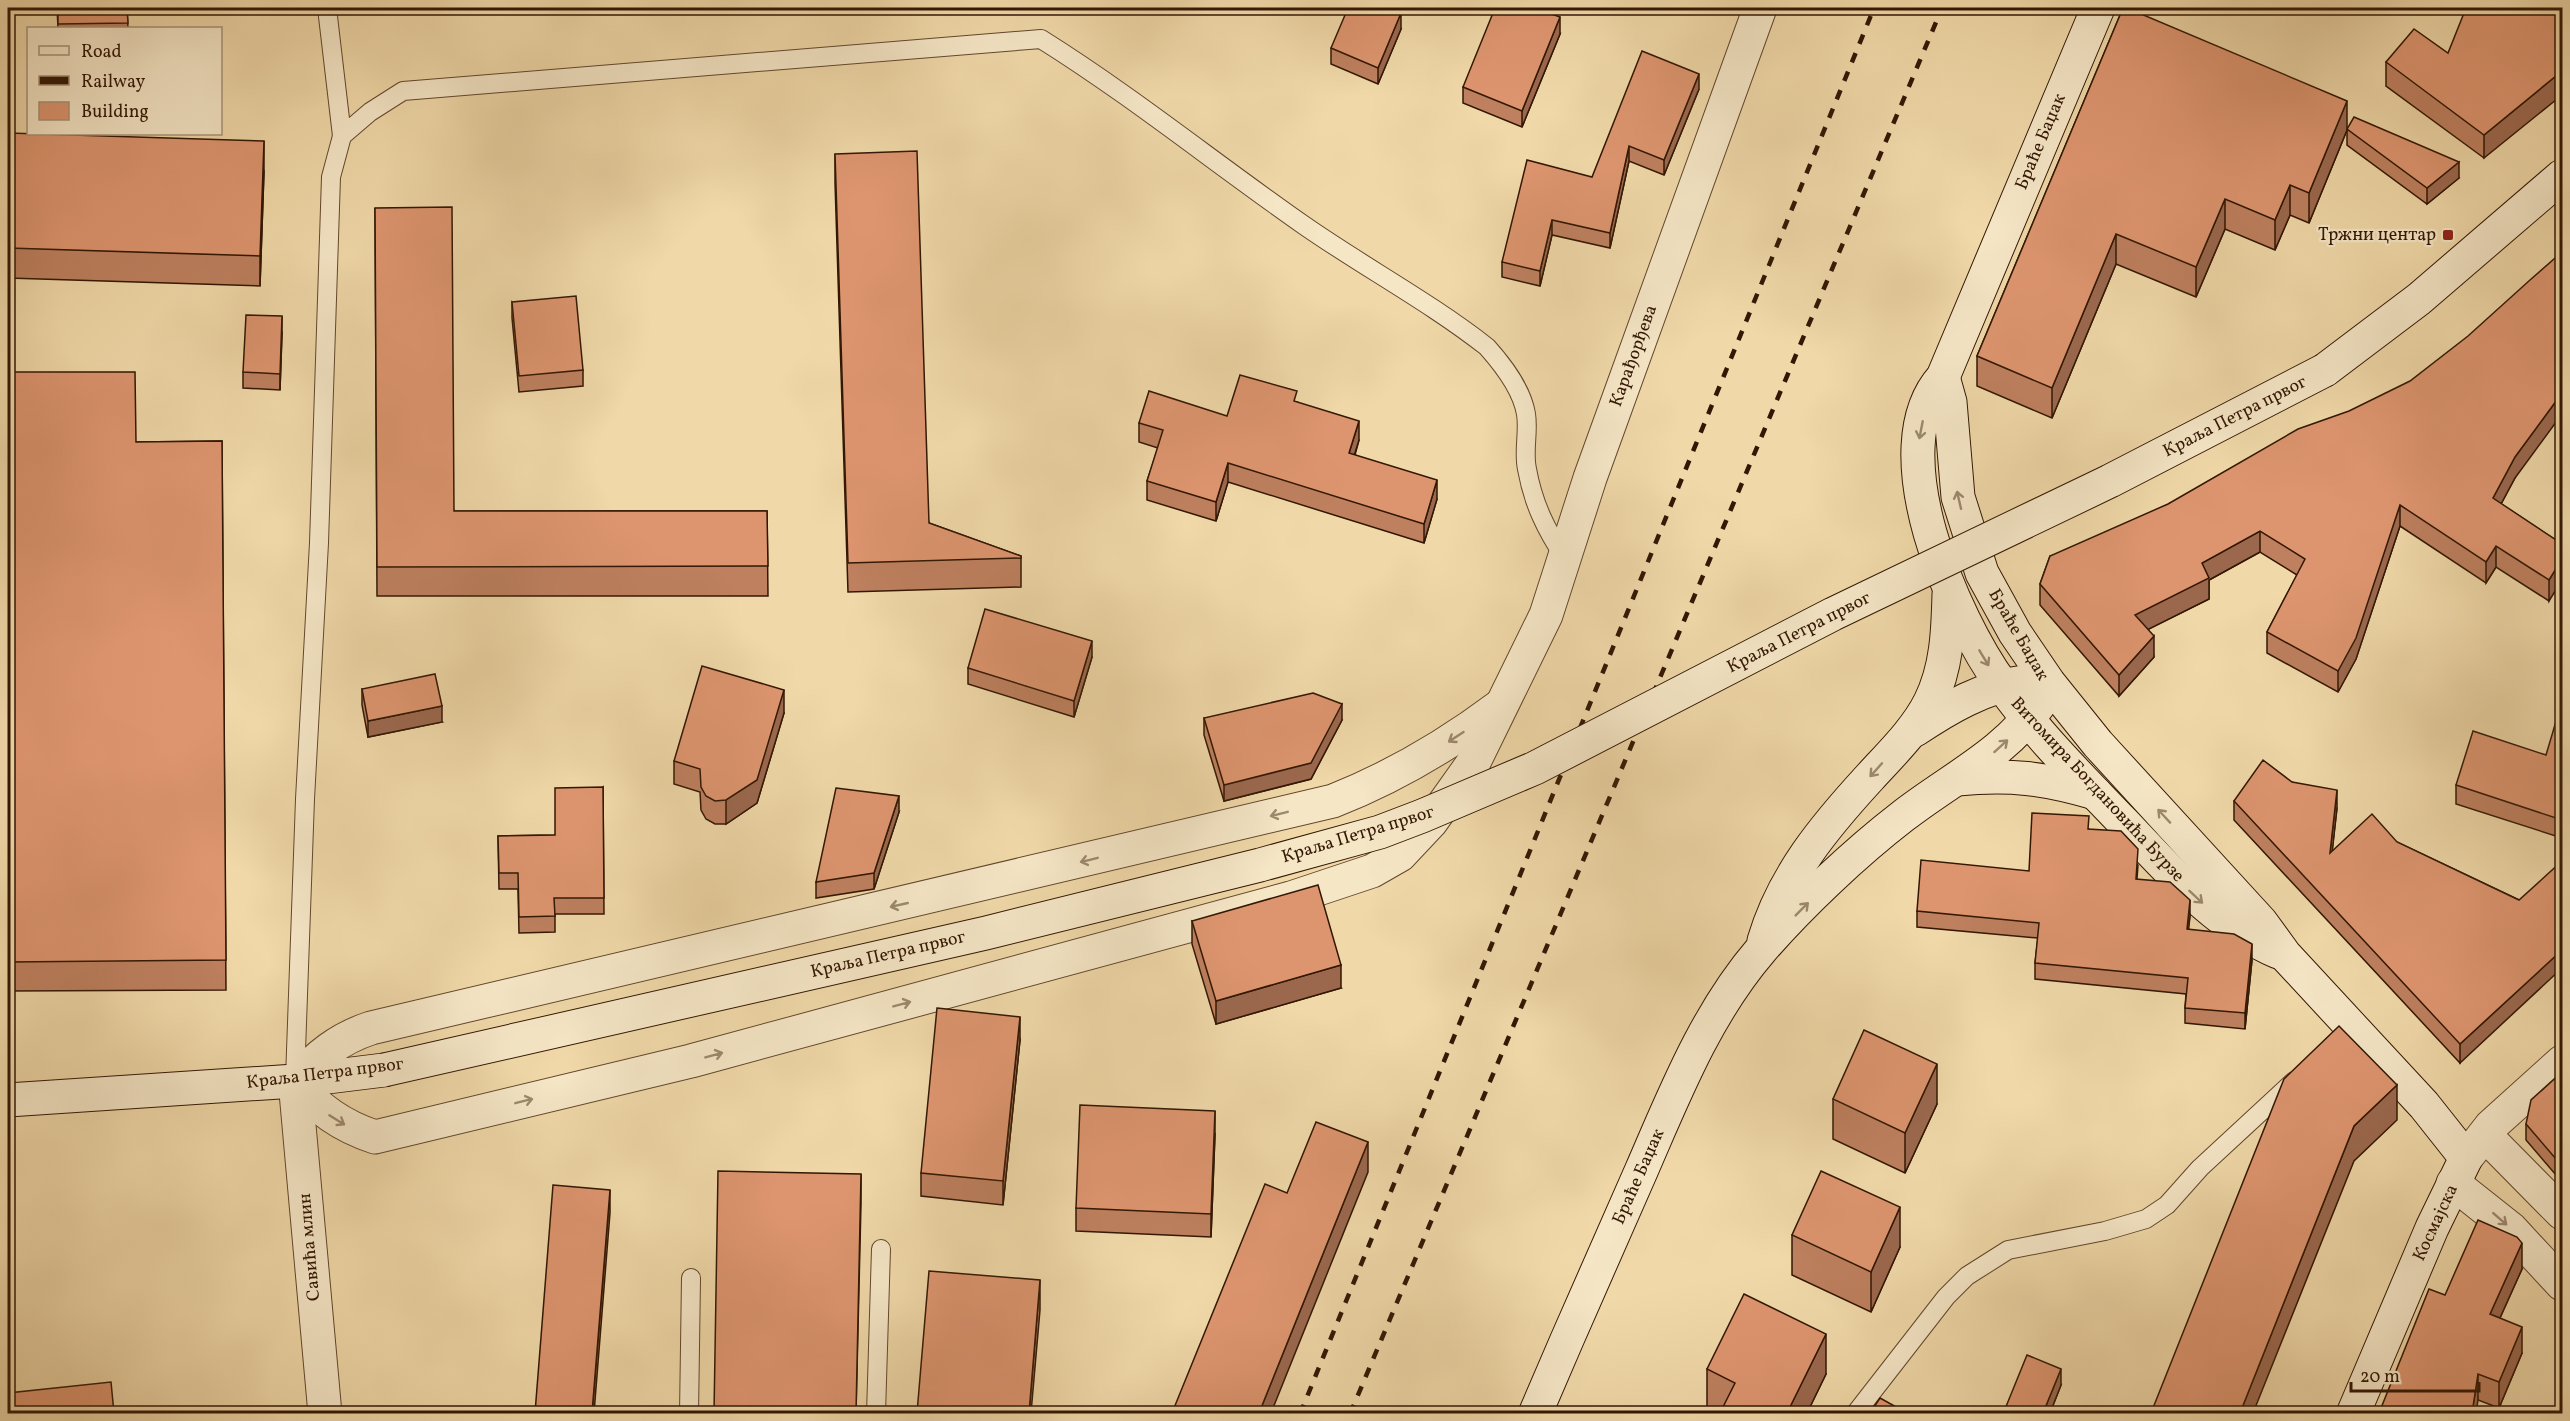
<svg xmlns="http://www.w3.org/2000/svg" width="2570" height="1421" font-family="Vollkorn,serif">
<rect width="100%" height="100%" fill="#f0d8a8"/>
<filter id="stains"><feTurbulence type="fractalNoise" baseFrequency=".00333" numOctaves="4"/><feColorMatrix values="0 0 0 0 .2 0 0 0 0 .09 0 0 0 0 .02 0 0 0 .5 -.17"/></filter>
<radialGradient id="worn" r=".72"><stop offset=".6" stop-color="#630" stop-opacity="0"/><stop offset="1" stop-color="#630" stop-opacity=".3"/></radialGradient>
<g fill="none" stroke-linecap="round" stroke-linejoin="round">
<defs>
<g id="lane">
<path d="M 327,8 L 342,136"/>
<path d="M 295,1079 L 305,799 L 319,543 L 331,177 L 342,136 L 370,112 L 403,91 L 1041,39 C 1132,96 1216,164 1305,226 C 1364,267 1431,303 1487,347 C 1503,365 1522,389 1526,414 C 1529,432 1523,451 1527,469 C 1533,503 1546,530 1565,558"/>
<path d="M 689,1414 L 691,1278"/>
<path d="M 876,1414 L 881,1249"/>
<path d="M 1855,1414 L 1946,1297 L 1967,1276 L 2008,1250 L 2105,1231 L 2146,1219 L 2167,1205 L 2200,1168 L 2294,1081"/>
</g>
<g id="street">
<path d="M 295,1081 C 317,1109 342,1126 375,1137 L 691,1061 L 1291,898 L 1372,871 L 1400,855 L 1431,822 L 1475,760 L 1546,615 L 1590,478 L 1760,8"/>
<path d="M 295,1081 C 318,1056 338,1039 371,1028 L 1333,801 C 1394,777 1448,745 1500,706"/>
<path d="M 295,1081 L 325,1414"/>
<path d="M 2485,1135 L 2562,1213"/>
<path d="M 2466,1158 L 2491,1126 L 2562,1062"/>
<path d="M 2453,1183 L 2511,1229 L 2562,1284"/>
</g>
<g id="secondary">
<path d="M 2098,8 L 1943,377 C 1878,449 1954,619 2002,685 C 2037,735 2081,778 2123,822 C 2170,871 2214,924 2278,952"/>
<path d="M 2325,370 L 2419,299 L 2562,176"/>
<path d="M 1943,377 L 1950,402 L 1958,497 L 1982,573 L 2015,633 L 2049,683 L 2098,744 L 2261,922 L 2285,955 L 2424,1105 L 2466,1158 L 2432,1228 L 2353,1414"/>
<path d="M 1915,730 C 1948,708 1983,687 2023,682"/>
<path d="M 1957,779 C 2010,774 2044,778 2095,793"/>
<path d="M 1764,941 C 1783,876 1825,826 1870,777 C 1891,754 1916,730 1930,702 C 1947,668 1948,631 1949,594"/>
<path d="M 8,1100 L 295,1081 L 384,1070"/>
<path d="M 1535,1414 C 1570,1332 1606,1250 1642,1169 C 1675,1093 1706,1014 1761,950 C 1800,905 1855,853 1903,816 C 1952,778 2005,754 2041,702"/>
</g>
</defs>
<!-- lane casing -->
<use href="#lane" stroke="#62472d" stroke-width="20"/>
<!-- street casing -->
<use href="#street" stroke="#62472d" stroke-width="35"/>
<!-- secondary casing -->
<use href="#secondary" stroke="#321704" stroke-width="35"/>
<!-- lane -->
<use href="#lane" stroke="#f5e6c6" stroke-width="18"/>
<!-- street -->
<use href="#street" stroke="#f5e6c6" stroke-width="33"/>
<!-- secondary -->
<use href="#secondary" stroke="#f5e6c6" stroke-width="33"/>
<!-- rail -->
<g stroke="#321704" stroke-width="4.5" stroke-dasharray="10 10" stroke-linecap="butt">
<path d="M 1300,1414 L 1874,8"/>
<path d="M 1350,1414 L 1942,8"/>
</g>
<defs>
<path id="secondary-bridge" d="M 384,1070 L 986,933 L 1260,865 L 1380,832 L 1422,816 L 1535,768 L 1833,614 L 2110,481 L 2325,370"/>
</defs>
<!-- secondary-bridge casing -->
<use href="#secondary-bridge" stroke="#321704" stroke-width="35" stroke-linecap="butt"/>
<!-- secondary-bridge -->
<use href="#secondary-bridge" stroke="#f5e6c6" stroke-width="33"/>
</g>
<!-- wall -->
<g fill="#be805f" stroke="#321704" stroke-width="1.5">
<path d="M 57,8 L 127,8 L 128,28 L 58,28 Z"/>
<path d="M 2123,8 L 2347,130 L 2309,223 L 2290,215 L 2275,250 L 2225,229 L 2196,297 L 2116,264 L 2052,418 L 1977,386 L 1977,356 Z"/>
<path d="M 2562,8 L 2484,158 L 2386,86 L 2386,62 L 2448,53 Z"/>
<path d="M 1401,29 L 1378,84 L 1331,64 L 1331,48 Z"/>
<path d="M 1560,34 L 1522,127 L 1463,103 L 1463,87 Z"/>
<path d="M 1699,89 L 1664,175 L 1629,161 L 1610,248 L 1552,235 L 1540,286 L 1502,277 L 1502,262 L 1592,177 Z"/>
<path d="M 2347,129 L 2459,178 L 2427,204 L 2347,145 Z"/>
<path d="M 8,133 L 264,171 L 260,286 L 8,278 Z"/>
<path d="M 835,154 L 929,523 L 1021,556 L 1021,587 L 848,592 L 835,183 Z"/>
<path d="M 375,208 L 454,511 L 767,511 L 768,596 L 377,596 Z"/>
<path d="M 512,302 L 583,370 L 583,386 L 519,392 L 512,318 Z"/>
<path d="M 282,333 L 280,390 L 243,388 L 243,372 Z"/>
<path d="M 8,372 L 136,442 L 222,441 L 226,990 L 8,991 Z"/>
<path d="M 1297,402 L 1359,440 L 1355,455 L 1437,499 L 1424,543 L 1228,482 L 1216,521 L 1147,500 L 1147,481 L 1158,448 L 1139,442 L 1139,423 L 1227,416 Z"/>
<path d="M 2515,478 L 2501,504 L 2562,544 L 2549,601 L 2496,567 L 2486,583 L 2400,526 L 2356,659 L 2338,692 L 2267,653 L 2267,632 L 2297,575 L 2260,552 L 2209,580 L 2209,599 L 2148,629 L 2154,657 L 2119,696 L 2040,605 L 2040,584 L 2050,556 Z"/>
<path d="M 1092,657 L 1074,717 L 968,684 L 968,668 Z"/>
<path d="M 362,689 L 442,722 L 368,737 L 362,705 Z"/>
<path d="M 784,713 L 757,803 L 726,824 L 715,824 L 706,819 L 701,810 L 700,792 L 674,784 L 674,761 Z"/>
<path d="M 1204,718 L 1342,720 L 1311,779 L 1224,801 L 1204,735 Z"/>
<path d="M 2562,720 L 2562,838 L 2456,804 L 2456,785 L 2546,755 Z"/>
<path d="M 2292,782 L 2337,808 L 2332,851 L 2397,842 L 2519,900 L 2460,1063 L 2234,820 L 2234,801 Z"/>
<path d="M 603,787 L 604,914 L 555,914 L 555,932 L 519,933 L 518,889 L 499,889 L 498,836 L 555,835 Z"/>
<path d="M 899,812 L 874,889 L 816,898 L 816,882 Z"/>
<path d="M 2089,829 L 2138,865 L 2137,879 L 2190,916 L 2188,929 L 2252,960 L 2245,1029 L 2185,1023 L 2185,1008 L 2186,994 L 2035,979 L 2035,963 L 2038,938 L 1917,927 L 1917,911 L 2029,871 Z"/>
<path d="M 1192,921 L 1341,988 L 1216,1024 L 1192,944 Z"/>
<path d="M 1020,1040 L 1003,1205 L 921,1196 L 921,1173 Z"/>
<path d="M 2562,1072 L 2562,1182 L 2526,1140 L 2526,1124 Z"/>
<path d="M 1833,1099 L 1937,1104 L 1905,1173 L 1833,1139 Z"/>
<path d="M 1215,1134 L 1211,1237 L 1076,1231 L 1076,1208 Z"/>
<path d="M 1792,1235 L 1900,1247 L 1871,1312 L 1792,1275 Z"/>
<path d="M 2522,1269 L 2500,1318 L 2522,1353 L 2499,1408 L 2478,1400 L 2445,1295 Z"/>
<path d="M 1707,1369 L 1826,1374 L 1807,1413 L 1717,1413 L 1707,1409 Z"/>
<path d="M 2061,1385 L 2050,1413 L 2005,1413 L 2005,1409 Z"/>
</g>
<!-- shaded-wall -->
<g fill="#9b684e" stroke="#321704" stroke-width="1.5">
<path d="M 1401,13 L 1401,29 L 1378,84 L 1378,68 Z"/>
<path d="M 1560,17 L 1560,34 L 1522,127 L 1522,111 Z"/>
<path d="M 2562,71 L 2562,95 L 2484,158 L 2484,135 Z"/>
<path d="M 1699,74 L 1699,89 L 1664,175 L 1664,160 Z"/>
<path d="M 2347,101 L 2347,130 L 2309,223 L 2309,193 Z"/>
<path d="M 264,141 L 264,171 L 260,286 L 260,256 Z"/>
<path d="M 1629,146 L 1629,161 L 1610,248 L 1610,233 Z"/>
<path d="M 2459,162 L 2459,178 L 2427,204 L 2427,188 Z"/>
<path d="M 2290,185 L 2290,215 L 2275,250 L 2275,220 Z"/>
<path d="M 2225,199 L 2225,229 L 2196,297 L 2196,267 Z"/>
<path d="M 1552,220 L 1552,235 L 1540,286 L 1540,271 Z"/>
<path d="M 2116,234 L 2116,264 L 2052,418 L 2052,388 Z"/>
<path d="M 282,316 L 282,333 L 280,390 L 280,374 Z"/>
<path d="M 2562,393 L 2562,414 L 2515,478 L 2493,519 L 2493,498 L 2515,457 Z"/>
<path d="M 1359,421 L 1359,440 L 1349,472 L 1349,453 Z"/>
<path d="M 1228,463 L 1228,482 L 1216,521 L 1216,502 Z"/>
<path d="M 1437,480 L 1437,499 L 1424,543 L 1424,524 Z"/>
<path d="M 2400,505 L 2400,526 L 2356,659 L 2338,692 L 2338,671 Z"/>
<path d="M 2260,531 L 2260,552 L 2209,580 L 2209,599 L 2135,636 L 2135,615 L 2202,563 Z"/>
<path d="M 2496,546 L 2496,567 L 2486,583 L 2486,562 Z"/>
<path d="M 2562,559 L 2562,580 L 2549,601 L 2549,580 Z"/>
<path d="M 2154,636 L 2154,657 L 2119,696 L 2119,675 Z"/>
<path d="M 1092,641 L 1092,657 L 1074,717 L 1074,701 Z"/>
<path d="M 784,690 L 784,713 L 757,803 L 726,824 L 726,800 Z"/>
<path d="M 1342,704 L 1342,720 L 1311,779 L 1224,801 L 1224,785 Z"/>
<path d="M 442,706 L 442,722 L 368,737 L 368,721 Z"/>
<path d="M 2337,790 L 2337,808 L 2330,872 L 2330,853 Z"/>
<path d="M 899,796 L 899,812 L 874,889 L 874,873 Z"/>
<path d="M 2190,900 L 2190,916 L 2187,945 L 2187,929 Z"/>
<path d="M 2252,944 L 2252,960 L 2245,1029 L 2245,1013 Z"/>
<path d="M 2562,950 L 2562,968 L 2460,1063 L 2460,1044 Z"/>
<path d="M 1341,965 L 1341,988 L 1216,1024 L 1216,1001 Z"/>
<path d="M 1020,1017 L 1020,1040 L 1003,1205 L 1003,1181 Z"/>
<path d="M 1937,1064 L 1937,1104 L 1905,1173 L 1905,1133 Z"/>
<path d="M 2397,1085 L 2397,1120 L 2354,1161 L 2253,1413 L 2240,1413 L 2354,1126 Z"/>
<path d="M 1215,1111 L 1215,1134 L 1211,1237 L 1211,1214 Z"/>
<path d="M 1368,1142 L 1368,1172 L 1271,1413 L 1259,1413 Z"/>
<path d="M 861,1174 L 861,1204 L 856,1413 Z"/>
<path d="M 610,1190 L 610,1213 L 594,1413 L 592,1413 Z"/>
<path d="M 1900,1207 L 1900,1247 L 1871,1312 L 1871,1272 Z"/>
<path d="M 2522,1243 L 2522,1269 L 2490,1340 L 2490,1314 Z"/>
<path d="M 1040,1280 L 1040,1310 L 1031,1413 L 1029,1413 Z"/>
<path d="M 2522,1327 L 2522,1353 L 2499,1408 L 2499,1382 Z"/>
<path d="M 1826,1334 L 1826,1374 L 1807,1413 L 1787,1413 Z"/>
<path d="M 2061,1369 L 2061,1385 L 2050,1413 L 2043,1413 Z"/>
<path d="M 2478,1374 L 2478,1400 L 2476,1413 L 2472,1413 Z"/>
</g>
<!-- building -->
<g fill="#dd956f" stroke="#321704" stroke-width="1.5">
<path d="M 58,8 L 127,8 L 128,23 L 58,24 Z"/>
<path d="M 1348,8 L 1389,8 L 1401,13 L 1378,68 L 1331,48 Z"/>
<path d="M 1495,8 L 1535,8 L 1560,17 L 1522,111 L 1463,87 Z"/>
<path d="M 2123,8 L 2127,8 L 2347,101 L 2309,193 L 2290,185 L 2275,220 L 2225,199 L 2196,267 L 2116,234 L 2052,388 L 1977,356 Z"/>
<path d="M 2466,8 L 2562,8 L 2562,71 L 2484,135 L 2386,62 L 2414,29 L 2448,53 Z"/>
<path d="M 1642,51 L 1699,74 L 1664,160 L 1629,146 L 1610,233 L 1552,220 L 1540,271 L 1502,262 L 1527,160 L 1592,177 Z"/>
<path d="M 2354,117 L 2459,162 L 2427,188 L 2347,129 Z"/>
<path d="M 8,133 L 264,141 L 260,256 L 8,248 Z"/>
<path d="M 917,151 L 929,523 L 1021,556 L 1021,558 L 848,563 L 835,154 Z"/>
<path d="M 452,207 L 454,511 L 767,511 L 768,566 L 377,567 L 375,208 Z"/>
<path d="M 2562,252 L 2562,393 L 2515,457 L 2493,498 L 2562,544 L 2562,559 L 2549,580 L 2496,546 L 2486,562 L 2400,505 L 2356,638 L 2338,671 L 2267,632 L 2305,559 L 2260,531 L 2202,563 L 2209,578 L 2135,615 L 2154,636 L 2119,675 L 2040,584 L 2050,556 L 2168,504 L 2298,429 L 2349,411 L 2410,381 L 2468,336 L 2530,280 Z"/>
<path d="M 576,296 L 583,370 L 519,376 L 512,302 Z"/>
<path d="M 246,315 L 282,316 L 280,374 L 243,372 Z"/>
<path d="M 8,372 L 135,372 L 136,442 L 222,441 L 226,960 L 8,962 Z"/>
<path d="M 1240,375 L 1297,391 L 1294,401 L 1359,421 L 1349,453 L 1437,480 L 1424,524 L 1228,463 L 1216,502 L 1147,481 L 1163,430 L 1139,423 L 1149,391 L 1227,416 Z"/>
<path d="M 985,609 L 1092,641 L 1074,701 L 968,668 Z"/>
<path d="M 702,666 L 784,690 L 757,780 L 726,800 L 715,801 L 706,796 L 701,787 L 700,769 L 674,761 Z"/>
<path d="M 435,674 L 442,706 L 368,721 L 362,689 Z"/>
<path d="M 1313,693 L 1342,704 L 1311,763 L 1224,785 L 1204,718 Z"/>
<path d="M 2557,718 L 2562,720 L 2562,820 L 2456,785 L 2473,731 L 2546,755 Z"/>
<path d="M 2263,760 L 2292,782 L 2337,790 L 2330,853 L 2372,814 L 2397,842 L 2519,900 L 2562,861 L 2562,950 L 2460,1044 L 2234,801 Z"/>
<path d="M 603,787 L 604,898 L 554,898 L 555,916 L 519,917 L 518,873 L 499,873 L 498,836 L 555,835 L 555,788 Z"/>
<path d="M 836,788 L 899,796 L 874,873 L 816,882 Z"/>
<path d="M 2032,813 L 2089,816 L 2088,829 L 2121,831 L 2138,849 L 2136,879 L 2170,882 L 2190,900 L 2187,929 L 2234,934 L 2252,944 L 2245,1013 L 2185,1008 L 2188,978 L 2035,963 L 2039,923 L 1917,911 L 1921,860 L 2029,871 Z"/>
<path d="M 1318,885 L 1341,965 L 1216,1001 L 1192,921 Z"/>
<path d="M 937,1008 L 1020,1017 L 1003,1181 L 921,1173 Z"/>
<path d="M 2339,1026 L 2397,1085 L 2354,1126 L 2240,1413 L 2151,1413 L 2284,1079 Z"/>
<path d="M 1864,1030 L 1937,1064 L 1905,1133 L 1833,1099 Z"/>
<path d="M 2562,1072 L 2562,1166 L 2526,1124 L 2531,1100 Z"/>
<path d="M 1080,1105 L 1215,1111 L 1211,1214 L 1076,1208 Z"/>
<path d="M 1316,1122 L 1368,1142 L 1259,1413 L 1172,1413 L 1265,1184 L 1287,1193 Z"/>
<path d="M 718,1171 L 861,1174 L 856,1413 L 714,1413 Z"/>
<path d="M 1821,1171 L 1900,1207 L 1871,1272 L 1792,1235 Z"/>
<path d="M 553,1185 L 610,1190 L 592,1413 L 535,1413 Z"/>
<path d="M 2478,1220 L 2517,1237 L 2522,1243 L 2490,1314 L 2522,1327 L 2499,1382 L 2478,1374 L 2472,1413 L 2379,1413 L 2429,1289 L 2445,1295 Z"/>
<path d="M 929,1271 L 1040,1280 L 1029,1413 L 917,1413 Z"/>
<path d="M 1744,1294 L 1826,1334 L 1787,1413 L 1720,1413 L 1735,1383 L 1707,1369 Z"/>
<path d="M 2027,1355 L 2061,1369 L 2043,1413 L 2016,1413 L 2005,1409 Z"/>
<path d="M 111,1382 L 114,1413 L 8,1413 L 8,1393 Z"/>
<path d="M 1880,1398 L 1907,1413 L 1870,1413 Z"/>
</g>
<!-- one-way arrows -->
<defs><path id="oneway-shaft" d="M-6 0H5M1.5-3L5.5 0L1.5 3" fill="none" stroke-width="1.6" stroke-linecap="round" stroke-linejoin="round" transform="scale(1.5)"/></defs>
<g stroke="#9d896f">
<use href="#oneway-shaft" transform="translate(1921 430) rotate(101)"/>
<use href="#oneway-shaft" transform="translate(1959 500) rotate(-103)"/>
<use href="#oneway-shaft" transform="translate(1984 658) rotate(59)"/>
<use href="#oneway-shaft" transform="translate(1456 737) rotate(147)"/>
<use href="#oneway-shaft" transform="translate(2001 746) rotate(-42)"/>
<use href="#oneway-shaft" transform="translate(1876 770) rotate(132)"/>
<use href="#oneway-shaft" transform="translate(1279 814) rotate(166)"/>
<use href="#oneway-shaft" transform="translate(2164 816) rotate(-133)"/>
<use href="#oneway-shaft" transform="translate(1089 860) rotate(166)"/>
<use href="#oneway-shaft" transform="translate(2196 897) rotate(43)"/>
<use href="#oneway-shaft" transform="translate(899 905) rotate(167)"/>
<use href="#oneway-shaft" transform="translate(1802 909) rotate(-45)"/>
<use href="#oneway-shaft" transform="translate(902 1004) rotate(-15)"/>
<use href="#oneway-shaft" transform="translate(714 1055) rotate(-15)"/>
<use href="#oneway-shaft" transform="translate(524 1101) rotate(-14)"/>
<use href="#oneway-shaft" transform="translate(337 1120) rotate(32)"/>
<use href="#oneway-shaft" transform="translate(2500 1219) rotate(41)"/>
</g>
<!-- markers -->
<rect fill="#8f2418" stroke="#f5e6c6" stroke-width="2" x="2442" y="229" width="12" height="12" rx="3"/>
<g text-anchor="middle" dominant-baseline="central" stroke-width="4.5" stroke-linejoin="round" paint-order="stroke">
<!-- street labels -->
<g font-size="18" fill="#321704" stroke="#f5e6c6">
<text transform="translate(2041 142) rotate(-67)">Браће Баџак</text>
<text transform="translate(1634 356) rotate(-70)">Карађорђева</text>
<text transform="translate(2235 417) rotate(-27)">Краља Петра првог</text>
<text transform="translate(1799 633) rotate(-27)">Краља Петра првог</text>
<text transform="translate(2018 635) rotate(60)">Браће Баџак</text>
<text transform="translate(2097 790) rotate(47)">Витомира Богдановића Бурзе</text>
<text transform="translate(1358 835) rotate(-17)">Краља Петра првог</text>
<text transform="translate(888 955) rotate(-13)">Краља Петра првог</text>
<text transform="translate(325 1074) rotate(-7)">Краља Петра првог</text>
<text transform="translate(1639 1177) rotate(-66)">Браће Баџак</text>
<text transform="translate(2436 1223) rotate(-65)">Космајска</text>
<text transform="translate(310 1247) rotate(-95)">Савића млин</text>
</g>
<!-- poi labels -->
<g font-size="18" fill="#321704" stroke="#f5e6c6" text-anchor="end">
<text x="2436" y="235">Тржни центар</text>
</g>
</g>
<!-- margin -->
<rect width="2570" height="1421" fill="none" stroke="#f0d8a8" stroke-width="30"/>
<rect x="9" y="9" width="2552" height="1403" fill="none" stroke="#321704" stroke-width="3"/>
<rect x="15" y="15" width="2540" height="1391" fill="none" stroke="#321704" stroke-width="1.5"/>
<!-- legend -->
<rect x="27" y="27" width="195" height="108" fill="#f5e6c6" stroke="#a79378" stroke-width="1.5"/>
<rect x="39" y="46" width="30" height="9" fill="#f5e6c6" stroke="#a79378" stroke-width="1.5"/>
<text x="81" y="57" font-size="18" fill="#321704">Road</text>
<rect x="39" y="76" width="30" height="9" fill="#321704" stroke="#a79378" stroke-width="1.5"/>
<text x="81" y="87" font-size="18" fill="#321704">Railway</text>
<rect x="39" y="102" width="30" height="18" fill="#dd956f" stroke="#a79378" stroke-width="1.5"/>
<text x="81" y="117" font-size="18" fill="#321704">Building</text>
<!-- scale -->
<path d="M2351 1382v9h128v-9" fill="none" stroke="#321704" stroke-width="3"/>
<text x="2360" y="1382" font-size="18" fill="#321704" stroke="#f5e6c6" stroke-width="4.5" paint-order="stroke">20 m</text>
<rect width="100%" height="100%" filter="url(#stains)"/>
<rect width="100%" height="100%" fill="url(#worn)"/>
</svg>
